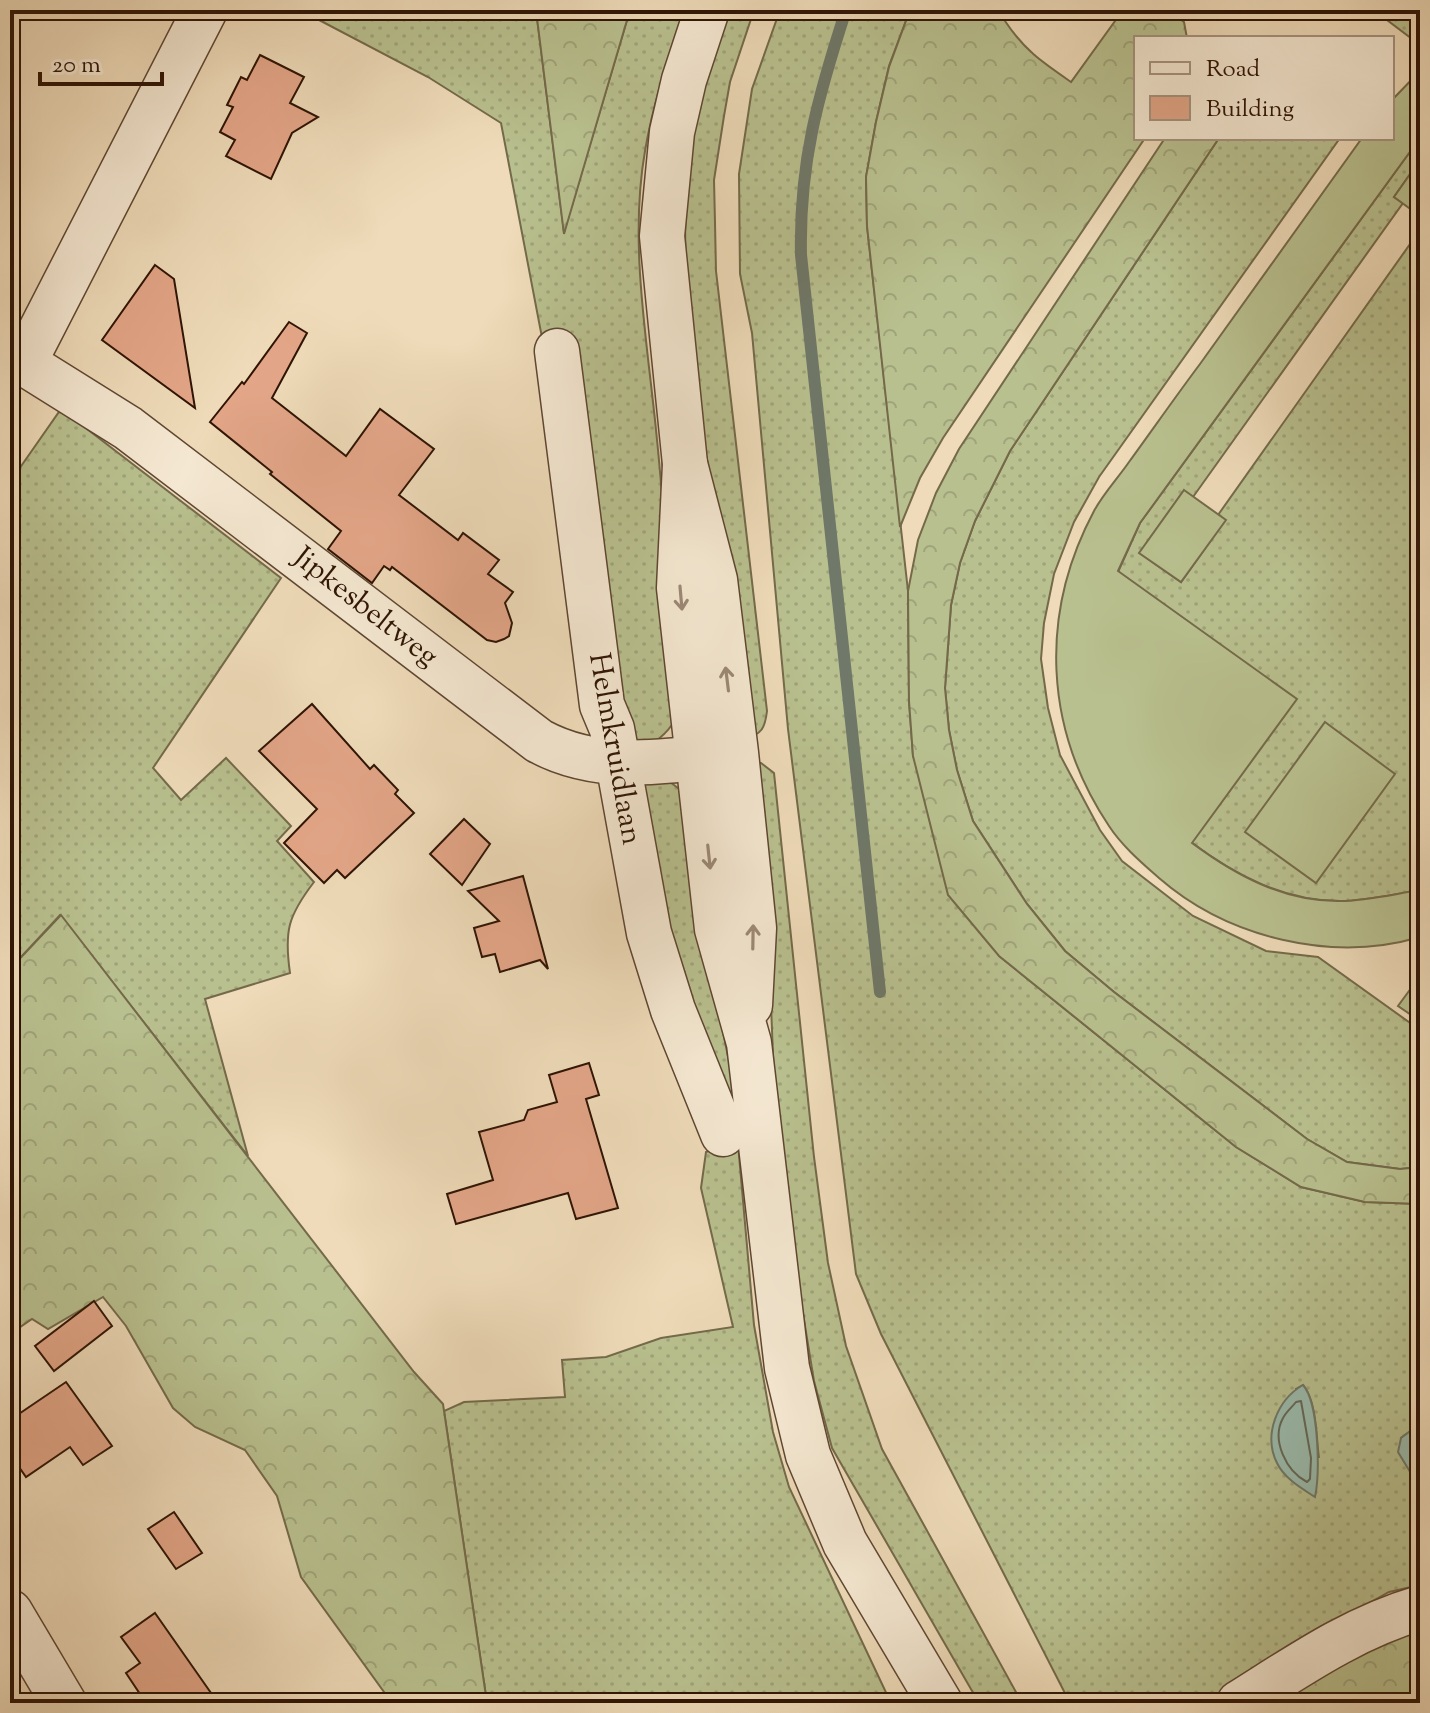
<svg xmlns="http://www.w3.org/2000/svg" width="1430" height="1713" font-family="'Sorts Mill Goudy',serif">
<defs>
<pattern id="grass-dots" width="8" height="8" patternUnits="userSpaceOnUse" patternTransform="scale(2)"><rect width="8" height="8" fill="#b9c08f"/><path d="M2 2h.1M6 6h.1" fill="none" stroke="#9fa47a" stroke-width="1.8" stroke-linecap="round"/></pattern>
<pattern id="forest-crowns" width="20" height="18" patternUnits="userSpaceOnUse" patternTransform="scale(2)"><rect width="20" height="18" fill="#b9c08f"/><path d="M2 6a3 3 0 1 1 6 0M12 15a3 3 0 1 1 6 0" fill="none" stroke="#9fa47a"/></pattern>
</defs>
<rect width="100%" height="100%" fill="#efdbb9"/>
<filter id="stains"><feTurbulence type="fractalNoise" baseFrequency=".0025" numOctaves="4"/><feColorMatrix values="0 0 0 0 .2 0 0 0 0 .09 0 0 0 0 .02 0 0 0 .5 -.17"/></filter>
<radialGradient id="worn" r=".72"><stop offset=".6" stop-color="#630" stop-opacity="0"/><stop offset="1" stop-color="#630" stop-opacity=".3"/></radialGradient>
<!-- grass -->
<g fill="url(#grass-dots)" stroke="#746a4a" stroke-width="2" fill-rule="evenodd">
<path d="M 300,10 L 536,10 L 564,232 L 630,10 L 684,10 C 669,56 653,103 645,151 C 629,242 647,339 656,430 C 666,525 671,621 678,716 C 666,735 656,745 633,748 L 612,704 L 501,123 L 428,77 Z"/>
<path d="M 729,10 L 754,10 L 730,82 L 724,116 L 714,180 L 715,223 L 716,271 L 767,711 C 765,728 762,734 745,739 C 731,637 715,535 702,433 C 693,356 682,276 686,198 C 689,134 708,70 729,10 Z"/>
<path d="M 780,10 L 910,10 L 889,66 L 876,122 L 866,177 L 867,226 L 908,591 L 909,701 L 913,756 L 999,956 L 1236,1147 L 1301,1187 L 1365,1202 L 1420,1204 L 1420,1424 L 1401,1438 L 1412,1475 L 1420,1481 L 1420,1585 L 1389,1592 L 1307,1638 L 1204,1703 L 1070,1703 L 881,1334 L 856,1274 L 788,729 L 752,333 L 740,274 L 739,174 L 752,89 ZM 1303,1385 C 1317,1402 1316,1437 1319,1458 L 1296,1389 Z"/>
<path d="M 1394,10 L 1420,10 L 1420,45 L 1387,20 Z"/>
<path d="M 1219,138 L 1340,138 L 1099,477 L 1074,522 L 1054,574 L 1044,623 L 1041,659 L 1048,708 L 1060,755 L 1100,830 L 1122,861 L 1193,916 L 1266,951 L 1318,957 L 1420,1030 L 1420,1167 L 1400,1169 L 1347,1162 L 1307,1139 L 1114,992 L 1065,951 L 1027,904 L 973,821 L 957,770 L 949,730 L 945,688 L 951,605 L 960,563 L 975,521 L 1010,451 Z"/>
<path d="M 1420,138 L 1420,160 L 1394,197 L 1403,203 L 1193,497 L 1184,491 L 1140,553 L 1181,582 L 1225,520 L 1218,515 L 1420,230 L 1420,890 C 1394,894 1366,901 1340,901 C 1284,901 1235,875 1191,842 L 1118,572 L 1140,523 Z"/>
<path d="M 61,409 L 281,578 L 153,768 L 181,800 L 226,758 L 291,826 L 277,841 L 314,882 C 288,916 284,931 290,973 L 205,999 L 248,1156 L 60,915 L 10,969 L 10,482 Z"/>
<path d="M 749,763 L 761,763 L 774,773 L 814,1157 L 828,1263 L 846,1346 L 882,1449 L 1022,1703 L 979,1703 L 832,1448 L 814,1381 L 786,1210 L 775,1106 L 768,929 Z"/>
<path d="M 642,780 L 667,780 L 685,793 L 704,940 L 732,1076 L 754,1325 L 773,1432 L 789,1487 L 891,1703 L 487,1703 L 444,1411 L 464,1402 L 565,1397 L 562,1360 L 606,1357 L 661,1338 L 733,1327 L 701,1188 L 706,1152 L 724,1146 L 659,911 Z"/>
</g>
<!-- forest -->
<g fill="url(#forest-crowns)" stroke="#746a4a" stroke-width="2">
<path d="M 536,10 L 630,10 L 564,234 Z"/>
<path d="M 910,10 L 1012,10 L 1005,21 C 1025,51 1042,62 1071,82 L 1123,10 L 1168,10 L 1184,22 L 1187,38 L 1136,38 L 1136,138 L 1145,138 L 943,438 L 920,478 L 900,527 L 867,226 L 866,177 L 876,122 L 889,67 Z"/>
<path d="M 1165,138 L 1219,138 L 1010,451 L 975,521 L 960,563 L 951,605 L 945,688 L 949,730 L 957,770 L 973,821 L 1027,904 L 1065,951 L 1114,992 L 1307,1139 L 1347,1162 L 1400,1169 L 1420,1167 L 1420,1204 L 1365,1202 L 1301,1187 L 1236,1147 L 999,956 L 948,895 L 913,756 L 909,701 L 908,591 L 918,540 L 936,493 L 959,449 Z"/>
<path d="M 61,915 L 414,1372 L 443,1404 L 487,1703 L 392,1703 L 301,1577 L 277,1496 L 245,1450 L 195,1427 L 173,1408 L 126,1326 L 103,1297 L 48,1329 L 32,1319 L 10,1334 L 10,969 Z"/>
<path d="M 1420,1623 L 1420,1703 L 1280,1703 L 1372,1640 Z"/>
</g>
<!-- pitch -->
<g fill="#b9c08f" stroke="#746a4a" stroke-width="2">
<path d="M 1420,71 L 1420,138 L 1140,523 L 1118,571 L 1297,699 L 1192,843 C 1235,875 1284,902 1340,901 C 1366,901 1394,894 1420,890 L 1420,937 C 1332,963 1228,938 1159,878 C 1142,863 1122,846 1109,826 C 1044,729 1039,614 1094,511 C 1103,494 1118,478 1129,462 C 1153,429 1176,396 1200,364 C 1254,288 1308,213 1362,138 L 1392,138 L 1392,100 Z"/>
<path d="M 1420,160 L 1420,216 L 1394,197 Z"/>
<path d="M 1184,490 L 1226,520 L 1181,582 L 1139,553 Z"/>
<path d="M 1325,722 L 1395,774 L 1316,883 L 1245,832 Z"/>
<path d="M 1420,976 L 1420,1021 L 1398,1006 Z"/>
</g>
<!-- water -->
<g fill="#9abbac" stroke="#6f7869" stroke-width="2">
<path d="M 1303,1385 C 1319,1403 1320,1473 1315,1497 C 1301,1488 1284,1478 1277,1463 C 1263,1435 1277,1400 1303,1385 Z"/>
<path d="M 1420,1424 L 1420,1481 L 1412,1475 L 1398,1452 L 1401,1438 Z"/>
</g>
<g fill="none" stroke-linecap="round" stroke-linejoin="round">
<!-- shore -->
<path stroke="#646858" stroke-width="2" d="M 1301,1401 L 1311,1458 L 1310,1479 L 1307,1482 C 1286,1471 1271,1440 1283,1418 C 1286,1412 1292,1407 1296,1402 Z"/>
<!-- stream -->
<path stroke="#6f7869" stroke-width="12" d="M 846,10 C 818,96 799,163 801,255 L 880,992"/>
</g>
<!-- building -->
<g fill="#e3a688" stroke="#2f1405" stroke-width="2">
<path d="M 260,55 L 304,77 L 290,103 L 318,117 L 292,133 L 271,179 L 226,156 L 235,140 L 220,132 L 233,107 L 227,105 L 241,77 L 247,80 Z"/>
<path d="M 155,265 L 174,279 L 195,408 L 102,340 Z"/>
<path d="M 289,322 L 307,333 L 272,398 L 346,456 L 380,409 L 434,449 L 399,495 L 458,540 L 463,533 L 499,560 L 488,574 L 513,592 L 505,603 L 512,623 L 509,636 L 504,639 L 496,642 L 487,640 L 392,567 L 390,570 L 384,566 L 372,583 L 328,549 L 341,531 L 270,474 L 272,472 L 210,422 L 242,382 L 244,384 Z"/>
<path d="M 312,704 L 370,769 L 374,765 L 398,790 L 395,794 L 414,813 L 345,878 L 337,870 L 324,883 L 284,843 L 317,809 L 259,751 Z"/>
<path d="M 464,819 L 490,844 L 462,885 L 430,854 Z"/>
<path d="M 523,876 L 548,969 L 540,960 L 500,972 L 495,954 L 482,957 L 474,928 L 499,921 L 468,891 Z"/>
<path d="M 589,1063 L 599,1095 L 586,1099 L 618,1208 L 576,1219 L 568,1193 L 456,1224 L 447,1194 L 493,1180 L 479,1132 L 524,1120 L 528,1110 L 557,1102 L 549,1075 Z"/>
<path d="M 94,1301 L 112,1326 L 54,1371 L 35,1346 Z"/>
<path d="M 66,1382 L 112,1446 L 83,1465 L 70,1447 L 26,1477 L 10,1454 L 10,1420 Z"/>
<path d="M 174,1512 L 202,1553 L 176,1569 L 148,1529 Z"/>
<path d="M 155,1613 L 218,1703 L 146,1703 L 126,1673 L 140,1663 L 121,1637 Z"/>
</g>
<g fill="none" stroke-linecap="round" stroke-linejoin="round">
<defs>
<g id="minor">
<path d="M 707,10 L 684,80 L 672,132 L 662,236 L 685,464 L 715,580 L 736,753 L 754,928 L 750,1005"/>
<path d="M 557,351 L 602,705 L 612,729 L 649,933 L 673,1010 L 723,1134"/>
<path d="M 10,358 L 24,363 L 128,428 L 539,741 C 598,773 663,762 726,754"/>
<path d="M 24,363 L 205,10"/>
<path d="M 685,464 L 679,588 L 717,929 L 749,1043 L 787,1368 L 808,1455 L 845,1543 L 940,1703"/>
<path d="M 10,1612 L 64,1703"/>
<path d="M 1239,1703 C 1298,1666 1352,1628 1420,1608"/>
</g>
</defs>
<!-- minor casing -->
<use href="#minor" stroke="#5f4632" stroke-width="47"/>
<!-- minor -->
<use href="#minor" stroke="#f5e8d2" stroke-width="44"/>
</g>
<!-- one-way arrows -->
<defs><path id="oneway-shaft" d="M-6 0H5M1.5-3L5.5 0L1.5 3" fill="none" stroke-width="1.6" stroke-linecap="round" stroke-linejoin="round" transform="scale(2)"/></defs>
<g stroke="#9c8976">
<use href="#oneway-shaft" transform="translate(681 598) rotate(85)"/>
<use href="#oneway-shaft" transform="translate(727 679) rotate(-97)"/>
<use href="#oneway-shaft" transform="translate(709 857) rotate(84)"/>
<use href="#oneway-shaft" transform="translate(753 937) rotate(-89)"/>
</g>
<g text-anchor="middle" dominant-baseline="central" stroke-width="6" stroke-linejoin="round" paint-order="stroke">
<!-- street labels -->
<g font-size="30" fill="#2f1405" stroke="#f5e8d2">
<text transform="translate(365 608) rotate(38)">Jipkesbeltweg</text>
<text transform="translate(614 749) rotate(80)">Helmkruidlaan</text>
</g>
</g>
<!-- margin -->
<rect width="1430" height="1713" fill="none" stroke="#efdbb9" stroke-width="40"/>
<rect x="12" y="12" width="1406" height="1689" fill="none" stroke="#2f1405" stroke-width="4"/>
<rect x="20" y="20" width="1390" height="1673" fill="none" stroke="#2f1405" stroke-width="2"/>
<!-- legend -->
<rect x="1134" y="36" width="260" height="104" fill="#f5e8d2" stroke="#a69380" stroke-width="2"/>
<rect x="1150" y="62" width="40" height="12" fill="#f5e8d2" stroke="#a69380" stroke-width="2"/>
<text x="1206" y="76" font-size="24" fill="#2f1405">Road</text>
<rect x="1150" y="96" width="40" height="24" fill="#e3a688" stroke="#a69380" stroke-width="2"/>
<text x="1206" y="116" font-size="24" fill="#2f1405">Building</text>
<!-- scale -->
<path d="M40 72v12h122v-12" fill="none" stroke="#2f1405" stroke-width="4"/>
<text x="52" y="72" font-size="24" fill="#2f1405" stroke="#f5e8d2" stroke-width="6" paint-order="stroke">20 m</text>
<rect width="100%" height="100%" filter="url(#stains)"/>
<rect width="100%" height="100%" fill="url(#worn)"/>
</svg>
